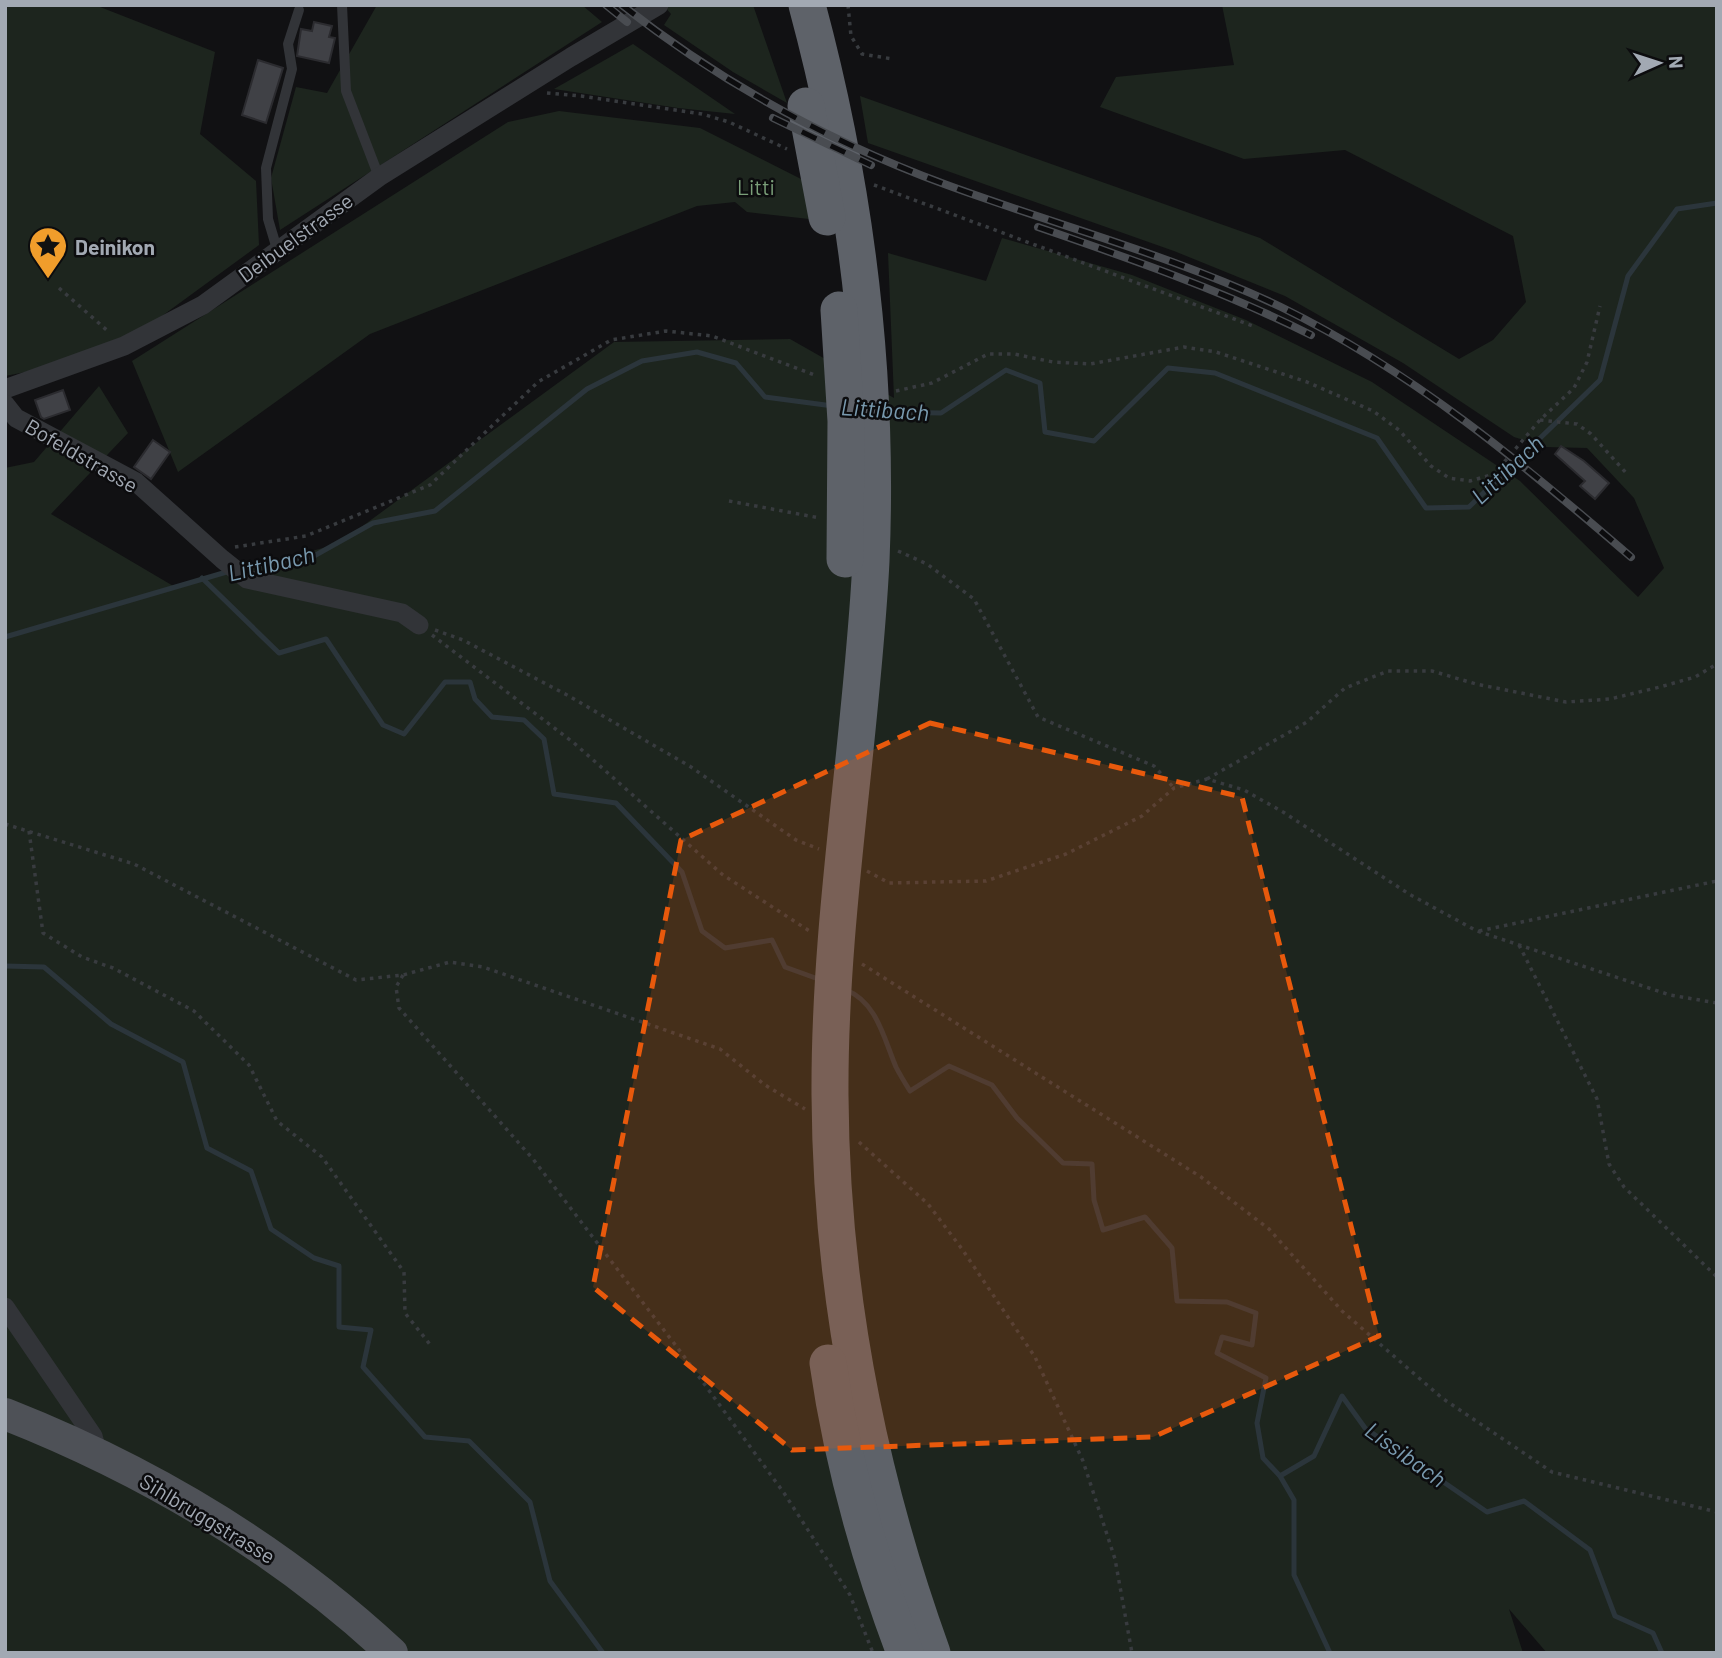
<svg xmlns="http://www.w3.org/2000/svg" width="1722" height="1658" font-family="Barlow,sans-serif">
<rect width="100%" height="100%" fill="#111113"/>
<!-- green -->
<g fill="#1d251e">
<path d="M 5,5 L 95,5 L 215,52 L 200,134 L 256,181 L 259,245 L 125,343 L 36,370 L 5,376 Z"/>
<path d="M 377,5 L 582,5 L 602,22 L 280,230 L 271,178 L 296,87 L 327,93 Z"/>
<path d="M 663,5 L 753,5 L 787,103 L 733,72 L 664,25 L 671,14 Z"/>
<path d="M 1222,5 L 1717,5 L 1717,1653 L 1547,1653 L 1509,1609 L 1523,1653 L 5,1653 L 5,468 L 34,462 L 99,386 L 128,433 L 51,514 L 175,587 L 338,544 L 614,342 L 790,339 L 894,398 L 888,253 L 986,281 L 1002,238 L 1132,275 L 1246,320 L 1372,382 L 1520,481 L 1638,597 L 1664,568 L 1634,498 L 1587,448 L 1545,447 L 1514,437 L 1403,363 L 1285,296 L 1174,251 L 868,143 L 860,96 L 1260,238 L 1459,359 L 1493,340 L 1526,302 L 1513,236 L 1345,150 L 1244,159 L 1100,107 L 1116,77 L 1234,65 Z"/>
<path d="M 633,44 L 735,114 L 678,108 L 554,89 Z"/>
<path d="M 559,111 L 700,128 L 803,180 L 809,219 L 747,212 L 735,202 L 697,206 L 370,334 L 178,472 L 132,361 L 508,122 Z"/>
</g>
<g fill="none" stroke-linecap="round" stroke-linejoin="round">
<!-- stream -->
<g stroke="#2b353b" stroke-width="5">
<path d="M 884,412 L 941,413 L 1006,370 L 1040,383 L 1045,432 L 1094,441 L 1168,368 L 1215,373 L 1377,438 L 1426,508 L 1469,507 L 1600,380 L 1628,276 L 1677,209 L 1717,203"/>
<path d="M 243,567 L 314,556 L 373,523 L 435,511 L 587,389 L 642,361 L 697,352 L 736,363 L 765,397 L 833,406"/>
<path d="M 202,578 L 279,653 L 326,639 L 383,725 L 404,734 L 445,682 L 470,682 L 475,699 L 492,717 L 524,720 L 544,739 L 554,794 L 616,803 L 682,872 L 702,931 L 725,948 L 772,940 L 785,967 L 821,980"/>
<path d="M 5,637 L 230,571"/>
<path d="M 5,966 L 44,967 L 111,1024 L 183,1062 L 207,1148 L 251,1171 L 271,1229 L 314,1258 L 339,1266 L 339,1327 L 371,1330 L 363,1367 L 425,1437 L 469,1441 L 530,1502 L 550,1581 L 603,1653"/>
<path d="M 846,990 C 877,1002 884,1039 896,1067 C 900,1075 905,1083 910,1091 L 949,1066 L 992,1085 L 1017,1118 L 1063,1163 L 1092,1164 L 1094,1200 L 1103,1230 L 1145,1217 L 1172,1248 L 1177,1301 L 1227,1302 L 1256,1313 L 1252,1345 L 1222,1337 L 1217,1353 L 1266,1378 L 1257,1423 L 1263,1458 L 1280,1476 L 1314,1456 L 1342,1396 L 1365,1428 L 1487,1512 L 1524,1501 L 1590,1550 L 1615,1616 L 1653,1633 L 1662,1653"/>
<path d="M 1280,1476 L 1294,1500 L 1294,1575 L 1330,1653"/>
</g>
</g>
<!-- building -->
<g fill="#404146" stroke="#2b2b2f" stroke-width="2">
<path d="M 314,22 L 332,26 L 329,37 L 335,38 L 329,63 L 297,56 L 301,29 L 312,31 Z"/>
<path d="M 258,60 L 283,68 L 266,123 L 242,115 Z"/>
<path d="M 63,390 L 70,410 L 44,419 L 41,417 L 35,400 Z"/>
<path d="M 153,440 L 170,452 L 151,479 L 134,467 Z"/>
<path d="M 1561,446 L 1584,461 L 1609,483 L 1595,499 L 1580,486 L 1585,481 L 1555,454 Z"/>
</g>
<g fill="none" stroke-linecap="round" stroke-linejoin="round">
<!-- path -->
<g stroke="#383b3f" stroke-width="3.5" stroke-dasharray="3.5 5" stroke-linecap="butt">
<path d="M 848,5 L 851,36 L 862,54 L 893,59"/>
<path d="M 547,93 L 581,96 L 702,114 L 729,122 L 787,149"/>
<path d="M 874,185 L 1253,326"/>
<path d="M 59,288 L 110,333"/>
<path d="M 896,391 L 932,383 L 988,354 L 1014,354 L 1053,362 L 1090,364 L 1184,347 L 1216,352 L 1307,382 L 1373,411 L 1399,430 L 1431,466 L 1449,478 L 1470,481 L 1494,474 L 1540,420 L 1574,388 L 1587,362 L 1600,306"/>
<path d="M 1540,420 L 1577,424 L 1591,434 L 1628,475"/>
<path d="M 729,501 L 820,518"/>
<path d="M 235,547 L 306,536 L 430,485 L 538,382 L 611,340 L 666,331 L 712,336 L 817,376"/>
<path d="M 898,551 L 927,564 L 974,599 L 1038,717 L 1154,766 L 1174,788"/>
<path d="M 435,630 L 463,640 L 567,695 L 691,767 L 796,840 L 819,849"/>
<path d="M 432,635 L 574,743 L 723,875 L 811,932"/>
<path d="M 1207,779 L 1307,722 L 1345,688 L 1388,671 L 1432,671 L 1476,684 L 1566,702 L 1610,699 L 1660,687 L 1695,677 L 1717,664"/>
<path d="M 5,824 L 134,864 L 356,980 L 403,975 L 450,962 L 483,967 L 720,1049 L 765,1085 L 805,1109"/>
<path d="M 29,831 L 43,933 L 82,957 L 113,968 L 194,1011 L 249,1065 L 277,1121 L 322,1157 L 404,1272 L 405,1313 L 432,1347"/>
<path d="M 867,871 L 889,883 L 986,881 L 1066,854 L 1142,816 L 1174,788 L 1207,779 L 1244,790 L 1283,812 L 1409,894 L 1477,931 L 1670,995 L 1717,1003"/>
<path d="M 1479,931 L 1717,881"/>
<path d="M 1519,945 L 1597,1099 L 1609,1164 L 1624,1187 L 1717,1277"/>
<path d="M 862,964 L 1201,1177 L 1269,1229 L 1342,1311 L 1442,1398 L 1552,1472 L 1717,1512"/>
<path d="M 403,975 L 396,987 L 399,1008 L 533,1159 L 683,1355 L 784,1493 L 850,1595 L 873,1653"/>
<path d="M 859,1142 L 928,1204 L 962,1249 L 1035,1357 L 1083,1461 L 1115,1559 L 1132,1653"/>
</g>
<!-- service -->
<g stroke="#323438" stroke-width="10">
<path d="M 342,5 L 346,91 L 379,177"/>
<path d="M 277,249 L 268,219 L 266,168 L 292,69 L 288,44 L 299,10"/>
</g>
<!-- minor -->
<g stroke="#323438" stroke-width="19">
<path d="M 5,389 L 124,346 L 203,305 L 379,177 L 571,57 L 659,5"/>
<path d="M 5,404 L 16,418 L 136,482 L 222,559 L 247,579 L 402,613 L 419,625"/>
<path d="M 5,1307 L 93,1436 L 98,1455"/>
</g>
<!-- primary -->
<path stroke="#4e5157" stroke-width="32" d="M 5,1414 C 147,1470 280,1549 392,1653"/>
<!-- motorway -->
<g stroke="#5e6269" stroke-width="37">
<path d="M 807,5 C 856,187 879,372 871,561 C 862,739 829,916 830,1095 C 831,1286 867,1473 932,1653"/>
<path d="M 806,106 L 827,217"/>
<path d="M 839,310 L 846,421 L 845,559"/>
<path d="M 828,1363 C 842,1461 870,1560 905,1653"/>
</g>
<defs>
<g id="rail">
<path d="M 606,5 L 627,22"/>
<path d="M 622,5 C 721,83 830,142 947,185 C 1059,226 1174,256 1281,307 C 1412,371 1522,463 1631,557"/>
<path d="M 773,118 L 871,165"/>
<path d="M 1038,227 C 1131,259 1224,291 1311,335"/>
</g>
</defs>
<!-- rail casing -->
<use href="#rail" stroke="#494c51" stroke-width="8"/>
<!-- rail -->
<use href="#rail" stroke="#0c0c0e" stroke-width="5" stroke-dasharray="16" stroke-linecap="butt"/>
</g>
<!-- marked area -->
<path fill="#e8590c" fill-opacity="0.2" stroke="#e8590c" stroke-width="5" stroke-dasharray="14 9" stroke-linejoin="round" d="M 930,723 L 1242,797 L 1379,1336 L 1153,1437 L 792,1450 L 593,1287 L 681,840 Z"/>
<!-- icons -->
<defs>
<symbol id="sight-pin" viewBox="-11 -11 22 30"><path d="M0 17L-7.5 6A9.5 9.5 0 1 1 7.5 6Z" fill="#f09d2b" stroke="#0c0c0e"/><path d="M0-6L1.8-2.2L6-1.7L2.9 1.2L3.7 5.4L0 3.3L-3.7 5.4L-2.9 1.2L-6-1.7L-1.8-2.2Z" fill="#111"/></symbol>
</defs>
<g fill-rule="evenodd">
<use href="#sight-pin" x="26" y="224" width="44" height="60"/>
</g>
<g text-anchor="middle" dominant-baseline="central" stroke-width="5" stroke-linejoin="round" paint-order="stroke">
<!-- park labels -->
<g font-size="21" fill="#7a9f79" stroke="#0c0c0e">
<text x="756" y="186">Litti</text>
</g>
<!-- street labels -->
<g font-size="21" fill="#a2a9b3" stroke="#0c0c0e">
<text transform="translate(295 237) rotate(-36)">Deibuelstrasse</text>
<text transform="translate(82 455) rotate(30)">Bofeldstrasse</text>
<text transform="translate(208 1518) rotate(31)">Sihlbruggstrasse</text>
</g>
<!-- poi labels -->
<g font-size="21" font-weight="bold" fill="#a2a9b3" stroke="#0c0c0e" text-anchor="start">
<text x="75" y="246">Deinikon</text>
</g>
<!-- water labels -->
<g font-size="23" font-style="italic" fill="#799aaf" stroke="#0c0c0e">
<text transform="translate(885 409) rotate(4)">Littibach</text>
<text transform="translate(1507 469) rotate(-43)">Littibach</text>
<text transform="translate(271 563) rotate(-13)">Littibach</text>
<text transform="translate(1406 1454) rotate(36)">Lissibach</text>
</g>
</g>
<!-- border -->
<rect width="1722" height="1658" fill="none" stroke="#a2a9b3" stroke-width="14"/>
<!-- north arrow -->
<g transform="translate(1659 63) rotate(87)" stroke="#0c0c0e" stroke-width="5" paint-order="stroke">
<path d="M0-5L12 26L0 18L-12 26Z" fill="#a2a9b3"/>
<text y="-10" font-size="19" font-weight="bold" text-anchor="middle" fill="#a2a9b3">N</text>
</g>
</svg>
